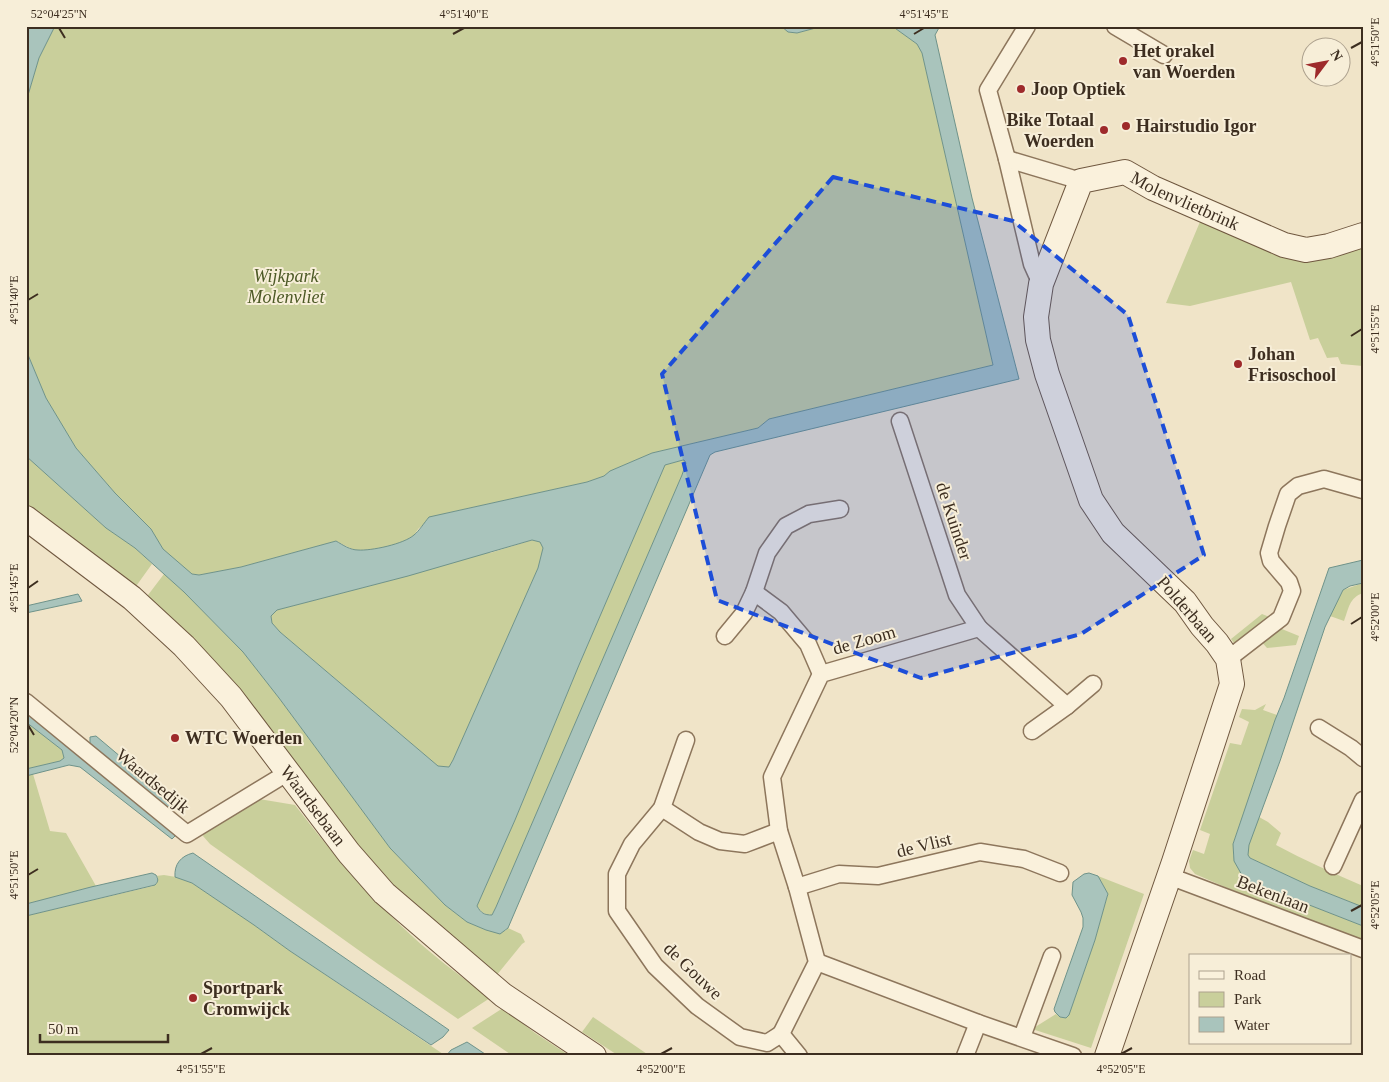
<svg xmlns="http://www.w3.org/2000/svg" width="1389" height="1082" font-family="Georgia,serif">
<rect width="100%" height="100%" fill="#f0e4c8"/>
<!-- green -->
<g fill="#c9cf9b">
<path d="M 55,26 L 781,26 L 788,32 L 797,33 L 823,26 L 892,26 L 917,44 L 922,53 L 993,365 L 769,419 L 758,428 L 652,453 L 610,471 L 604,476 L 587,482 L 447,513 L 419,528 L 414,535 L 490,553 L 532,540 L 541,542 L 543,548 L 538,568 L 453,760 L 449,767 L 438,766 L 280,632 L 272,623 L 271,616 L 277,610 L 396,579 L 359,551 L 352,549 L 336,541 L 241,567 L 199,575 L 192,574 L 162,549 L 151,529 L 115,493 L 76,448 L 46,398 L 26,350 L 26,102 L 39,58 Z"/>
<path d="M 1202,217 L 1291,254 L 1317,260 L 1363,248 L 1363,366 L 1341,364 L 1338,357 L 1327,358 L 1318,338 L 1310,340 L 1291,282 L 1190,306 L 1166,303 Z"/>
<path d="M 26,456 L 106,528 L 135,548 L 152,564 L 134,589 L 26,507 Z"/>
<path d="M 683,460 L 684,460 L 686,463 L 682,475 L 496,907 L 492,915 C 484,914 482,913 477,906 L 515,820 L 579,665 L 665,465 Z"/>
<path d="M 164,574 L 184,592 L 243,652 L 279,698 L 390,848 L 413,872 L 445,905 L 467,922 L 486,930 L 505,931 L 508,928 L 521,934 L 525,942 L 522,944 L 496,976 L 405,901 L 145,599 Z"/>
<path d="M 1363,583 L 1363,593 C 1349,598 1349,608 1344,621 L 1330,616 L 1343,590 Z"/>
<path d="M 1262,614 L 1272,618 L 1236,646 L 1231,639 Z"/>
<path d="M 1277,627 L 1299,636 L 1296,645 L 1267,648 L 1260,640 Z"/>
<path d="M 1266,704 L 1263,710 L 1277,715 L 1233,844 L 1233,855 L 1253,885 L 1294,899 L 1363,926 L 1363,941 L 1225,887 L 1195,874 L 1190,868 L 1189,861 L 1193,850 L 1204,854 L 1210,834 L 1200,830 L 1230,743 L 1241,745 L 1249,722 L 1239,717 L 1242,709 L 1255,710 Z"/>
<path d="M 26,722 L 62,750 L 64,758 L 60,761 L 26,769 Z"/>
<path d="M 33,774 L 50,831 L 66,833 L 96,886 L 26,904 L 26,776 Z"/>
<path d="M 259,799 L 295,805 C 334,856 381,910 429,951 C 449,968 470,983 490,998 L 458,1019 L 378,964 L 210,844 L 203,836 L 204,832 Z"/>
<path d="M 1259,817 L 1268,822 L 1281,833 L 1276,845 C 1304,860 1333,873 1363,886 L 1363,907 L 1310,886 L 1250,858 L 1248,855 L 1248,845 Z"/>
<path d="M 164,875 L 176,877 L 192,883 L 254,925 L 290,951 L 446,1056 L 26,1056 L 26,916 L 153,886 L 158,878 L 156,876 Z"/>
<path d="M 1098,876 L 1144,894 L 1091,1048 L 1032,1029 L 1056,1014 L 1060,1017 L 1066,1018 L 1069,1015 L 1095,940 L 1108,894 Z"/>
<path d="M 503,1008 L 535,1033 L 570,1056 L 513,1056 L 472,1028 Z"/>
<path d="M 593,1017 L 650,1056 L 619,1056 L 582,1032 Z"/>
</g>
<!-- water -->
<g fill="#a9c4bc" stroke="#6f938a" fill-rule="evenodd">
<path d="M 26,26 L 55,26 L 39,58 L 26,102 Z"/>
<path d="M 781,26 L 823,26 L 797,33 L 788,32 Z"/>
<path d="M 892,26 L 940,26 L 935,35 L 972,198 L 1019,379 L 715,452 L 710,455 L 508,928 L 500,934 L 486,930 L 467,922 L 445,905 L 390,848 L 279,698 L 243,652 L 184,592 L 135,548 L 106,528 L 26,456 L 26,350 L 46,398 L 76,448 L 115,493 L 151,529 L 163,549 L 192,574 L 199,575 L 241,567 L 336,541 C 343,545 350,550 358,550 C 371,551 404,544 414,535 C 419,531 424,523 429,517 L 587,482 L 604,476 L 610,471 L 652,453 L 758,428 L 769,419 L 993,365 L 922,53 L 917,44 ZM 683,460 L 684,460 L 686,463 L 682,475 L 496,907 L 492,915 C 484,915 481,913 477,906 L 515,820 L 579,665 L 665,465 ZM 532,540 L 540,542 L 543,548 L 538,568 L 453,760 L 449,767 L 438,766 L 280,632 L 272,623 L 271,616 L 277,610 L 408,576 Z"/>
<path d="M 1363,560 L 1363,583 L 1350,586 L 1343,590 L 1325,627 L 1280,761 L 1249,845 L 1248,855 L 1250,858 L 1310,886 L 1363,907 L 1363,926 L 1294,899 L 1253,885 L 1243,877 L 1234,861 L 1233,844 L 1275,720 L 1284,698 L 1329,568 Z"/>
<path d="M 78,594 L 82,601 L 26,613 L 26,606 Z"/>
<path d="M 26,712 L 174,833 L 175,836 L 172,839 L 80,767 L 69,765 L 26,776 L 26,769 L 60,761 L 64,758 L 62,750 L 26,722 Z"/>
<path d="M 96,736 L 172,800 L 173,804 L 170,808 L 165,807 L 90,744 L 90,737 Z"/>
<path d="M 193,853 L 449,1030 L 443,1037 L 431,1045 L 290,951 L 254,925 L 192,883 L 175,877 C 174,864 181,856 193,853 Z"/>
<path d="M 152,873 L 156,875 C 158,879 159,881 155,885 L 26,916 L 26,904 L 91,887 Z"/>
<path d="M 1089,873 L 1098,876 L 1108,894 L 1107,897 L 1095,940 L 1069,1015 L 1066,1018 L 1060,1017 L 1055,1012 L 1054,1009 L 1083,927 L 1083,918 L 1081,912 L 1072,895 L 1073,882 L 1084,874 Z"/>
<path d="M 467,1042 L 488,1056 L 446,1056 L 451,1050 Z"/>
</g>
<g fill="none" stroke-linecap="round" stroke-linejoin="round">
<defs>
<g id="street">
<path d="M 1027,26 L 988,90 L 1007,159 L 1032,264 L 1041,284"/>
<path d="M 1115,26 L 1164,55"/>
<path d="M 1007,159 L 1081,181"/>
<path d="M 900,421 L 957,595 L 979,628"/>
<path d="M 754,592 L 781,612 L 808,644 L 821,674"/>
<path d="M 725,636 L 744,613 L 754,592 L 767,553 L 786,526 L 809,514 L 840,509"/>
<path d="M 1228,659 L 1281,618 L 1292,591 L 1289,582 L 1271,561 L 1269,553 L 1277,526 L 1288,494 L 1298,486 L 1324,479 L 1363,490"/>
<path d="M 26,702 L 187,834 L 287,773"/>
<path d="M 1319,728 L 1351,748 L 1363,758"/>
<path d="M 1032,731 L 1067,706"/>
<path d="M 686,740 L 662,808 L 632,844 L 617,874 L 617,911 L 655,966 L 697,1006 L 740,1037 L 767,1043 L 781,1034"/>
<path d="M 662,808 L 699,832 L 720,841 L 745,844 L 779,831"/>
<path d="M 1333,866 L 1363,800"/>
<path d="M 1169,876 L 1363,949"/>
<path d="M 797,887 L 839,874 L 878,876 L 980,852 L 1024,859 L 1060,873"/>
<path d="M 817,962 L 978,1023 L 1073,1056"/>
<path d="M 781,1034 L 817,962 L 797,887 L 779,831 L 772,777 L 821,674 L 979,628 L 1067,706 L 1093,684"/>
<path d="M 781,1034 L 799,1056"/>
<path d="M 1022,1037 L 1052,956"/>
<path d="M 965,1056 L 978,1023"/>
</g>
<g id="secondary">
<path id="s1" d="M 26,518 L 132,598 L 184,646 L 231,697 L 349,853 L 384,893 L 503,995 L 594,1056"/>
<path id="s2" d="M 1107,1056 L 1174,862 L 1232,684 L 1228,659 L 1217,643 L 1202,626 L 1185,602 L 1113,533 L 1091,500 L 1047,374 L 1038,340 L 1036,317 L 1041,284 L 1081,181 L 1125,172 L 1153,188 L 1284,245 L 1306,250 L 1329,246 L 1363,235"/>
</g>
</defs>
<!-- street casing -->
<use href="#street" stroke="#8d765c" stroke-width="19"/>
<!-- secondary casing -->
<use href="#secondary" stroke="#6f573f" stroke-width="26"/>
<!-- street -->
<use href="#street" stroke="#faf1dc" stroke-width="16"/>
<!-- secondary -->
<use href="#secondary" stroke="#faf1dc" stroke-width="24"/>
</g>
<!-- marked area -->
<path fill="#1d4ed8" fill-opacity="0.2" stroke="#1d4ed8" stroke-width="4" stroke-dasharray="10 6" stroke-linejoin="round" d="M 833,177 L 1013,221 L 1128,315 L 1204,555 L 1081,634 L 921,678 L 717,600 L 662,374 Z"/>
<!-- ticks -->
<path fill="none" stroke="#3d2e20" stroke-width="2" d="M 59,28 L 65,38M 453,34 L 464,28M 914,34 L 924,28M 1351,48 L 1362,42M 28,300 L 38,294M 1351,336 L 1362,329M 28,588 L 38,581M 1351,624 L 1362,617M 28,725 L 34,735M 28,875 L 38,869M 1351,911 L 1362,905M 201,1054 L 212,1048M 661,1054 L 672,1048M 1121,1054 L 1132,1048"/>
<!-- markers -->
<g fill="#9e2a2b" stroke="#f7eed8" stroke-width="2">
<circle cx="1123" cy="61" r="5"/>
<circle cx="1021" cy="89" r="5"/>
<circle cx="1126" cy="126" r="5"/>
<circle cx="1104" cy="130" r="5"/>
<circle cx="1238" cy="364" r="5"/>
<circle cx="175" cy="738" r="5"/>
<circle cx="193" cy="998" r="5"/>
</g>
<g text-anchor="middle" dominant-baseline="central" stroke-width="4" stroke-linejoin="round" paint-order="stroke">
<!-- poi labels -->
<g font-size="18" font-weight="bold" fill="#3d2e20" stroke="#f7eed8" text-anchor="start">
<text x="1133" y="51">Het orakel<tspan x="1133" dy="21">van Woerden</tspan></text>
<text x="1031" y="89">Joop Optiek</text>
<text x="1094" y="120" text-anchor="end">Bike Totaal<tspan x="1094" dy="21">Woerden</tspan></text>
<text x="1136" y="126">Hairstudio Igor</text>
<text x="1248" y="354">Johan<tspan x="1248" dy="21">Frisoschool</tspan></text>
<text x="185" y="738">WTC Woerden</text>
<text x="203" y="988">Sportpark<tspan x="203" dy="21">Cromwijck</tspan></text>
</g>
<!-- street labels -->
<g font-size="18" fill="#3d2e20" stroke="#f7eed8">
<text stroke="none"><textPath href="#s2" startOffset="1076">Molenvlietbrink</textPath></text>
<text transform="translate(954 521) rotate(72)">de Kuinder</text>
<text transform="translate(1187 609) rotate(49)">Polderbaan</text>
<text transform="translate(864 640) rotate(-16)">de Zoom</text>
<text transform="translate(153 781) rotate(40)">Waardsedijk</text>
<text stroke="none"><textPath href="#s1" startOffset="409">Waardsebaan</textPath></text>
<text transform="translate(924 845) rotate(-14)">de Vlist</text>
<text transform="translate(1273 894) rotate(21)">Bekenlaan</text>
<text transform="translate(693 971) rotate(44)">de Gouwe</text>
</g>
<!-- park labels -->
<g font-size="18" font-style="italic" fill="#4d5a26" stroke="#f7eed8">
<text x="286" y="276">Wijkpark<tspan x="286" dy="21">Molenvliet</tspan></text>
</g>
</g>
<!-- border -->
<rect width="1389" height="1082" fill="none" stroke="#f7eed8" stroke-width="55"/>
<!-- legend -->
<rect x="1189" y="954" width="162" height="90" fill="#f7eed8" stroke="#ada18e"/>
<rect x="1199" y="971" width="25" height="8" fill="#faf1dc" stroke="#ada18e"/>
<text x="1234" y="980" font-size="15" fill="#3d2e20">Road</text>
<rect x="1199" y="992" width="25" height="15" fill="#c9cf9b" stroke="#ada18e"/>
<text x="1234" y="1004" font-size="15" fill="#3d2e20">Park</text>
<rect x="1199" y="1017" width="25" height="15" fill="#a9c4bc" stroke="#ada18e"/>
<text x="1234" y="1030" font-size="15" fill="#3d2e20">Water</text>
<!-- north arrow -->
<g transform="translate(1326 62) rotate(58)"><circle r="24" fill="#f7eed8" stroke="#ada18e"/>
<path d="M0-4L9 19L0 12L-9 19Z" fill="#9e2a2b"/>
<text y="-8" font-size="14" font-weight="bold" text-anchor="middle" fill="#3d2e20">N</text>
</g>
<!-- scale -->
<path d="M40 1034v8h128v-8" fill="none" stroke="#3d2e20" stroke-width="2.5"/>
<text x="48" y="1034" font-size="15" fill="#3d2e20" stroke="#f7eed8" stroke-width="4" paint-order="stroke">50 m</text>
<rect x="28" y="28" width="1334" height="1026" fill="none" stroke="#3d2e20" stroke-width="2"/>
<g font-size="12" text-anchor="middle" fill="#3d2e20">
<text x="59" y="18">52°04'25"N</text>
<text x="464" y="18">4°51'40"E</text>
<text x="924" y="18">4°51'45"E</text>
<text transform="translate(1375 42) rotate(-90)" y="4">4°51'50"E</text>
<text transform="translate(14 300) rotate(-90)" y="4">4°51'40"E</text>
<text transform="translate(1375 329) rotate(-90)" y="4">4°51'55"E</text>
<text transform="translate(14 588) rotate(-90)" y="4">4°51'45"E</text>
<text transform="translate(1375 617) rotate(-90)" y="4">4°52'00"E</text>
<text transform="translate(14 725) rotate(-90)" y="4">52°04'20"N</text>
<text transform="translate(14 875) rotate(-90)" y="4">4°51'50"E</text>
<text transform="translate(1375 905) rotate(-90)" y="4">4°52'05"E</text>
<text x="201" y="1073">4°51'55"E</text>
<text x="661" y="1073">4°52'00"E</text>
<text x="1121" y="1073">4°52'05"E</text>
</g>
</svg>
